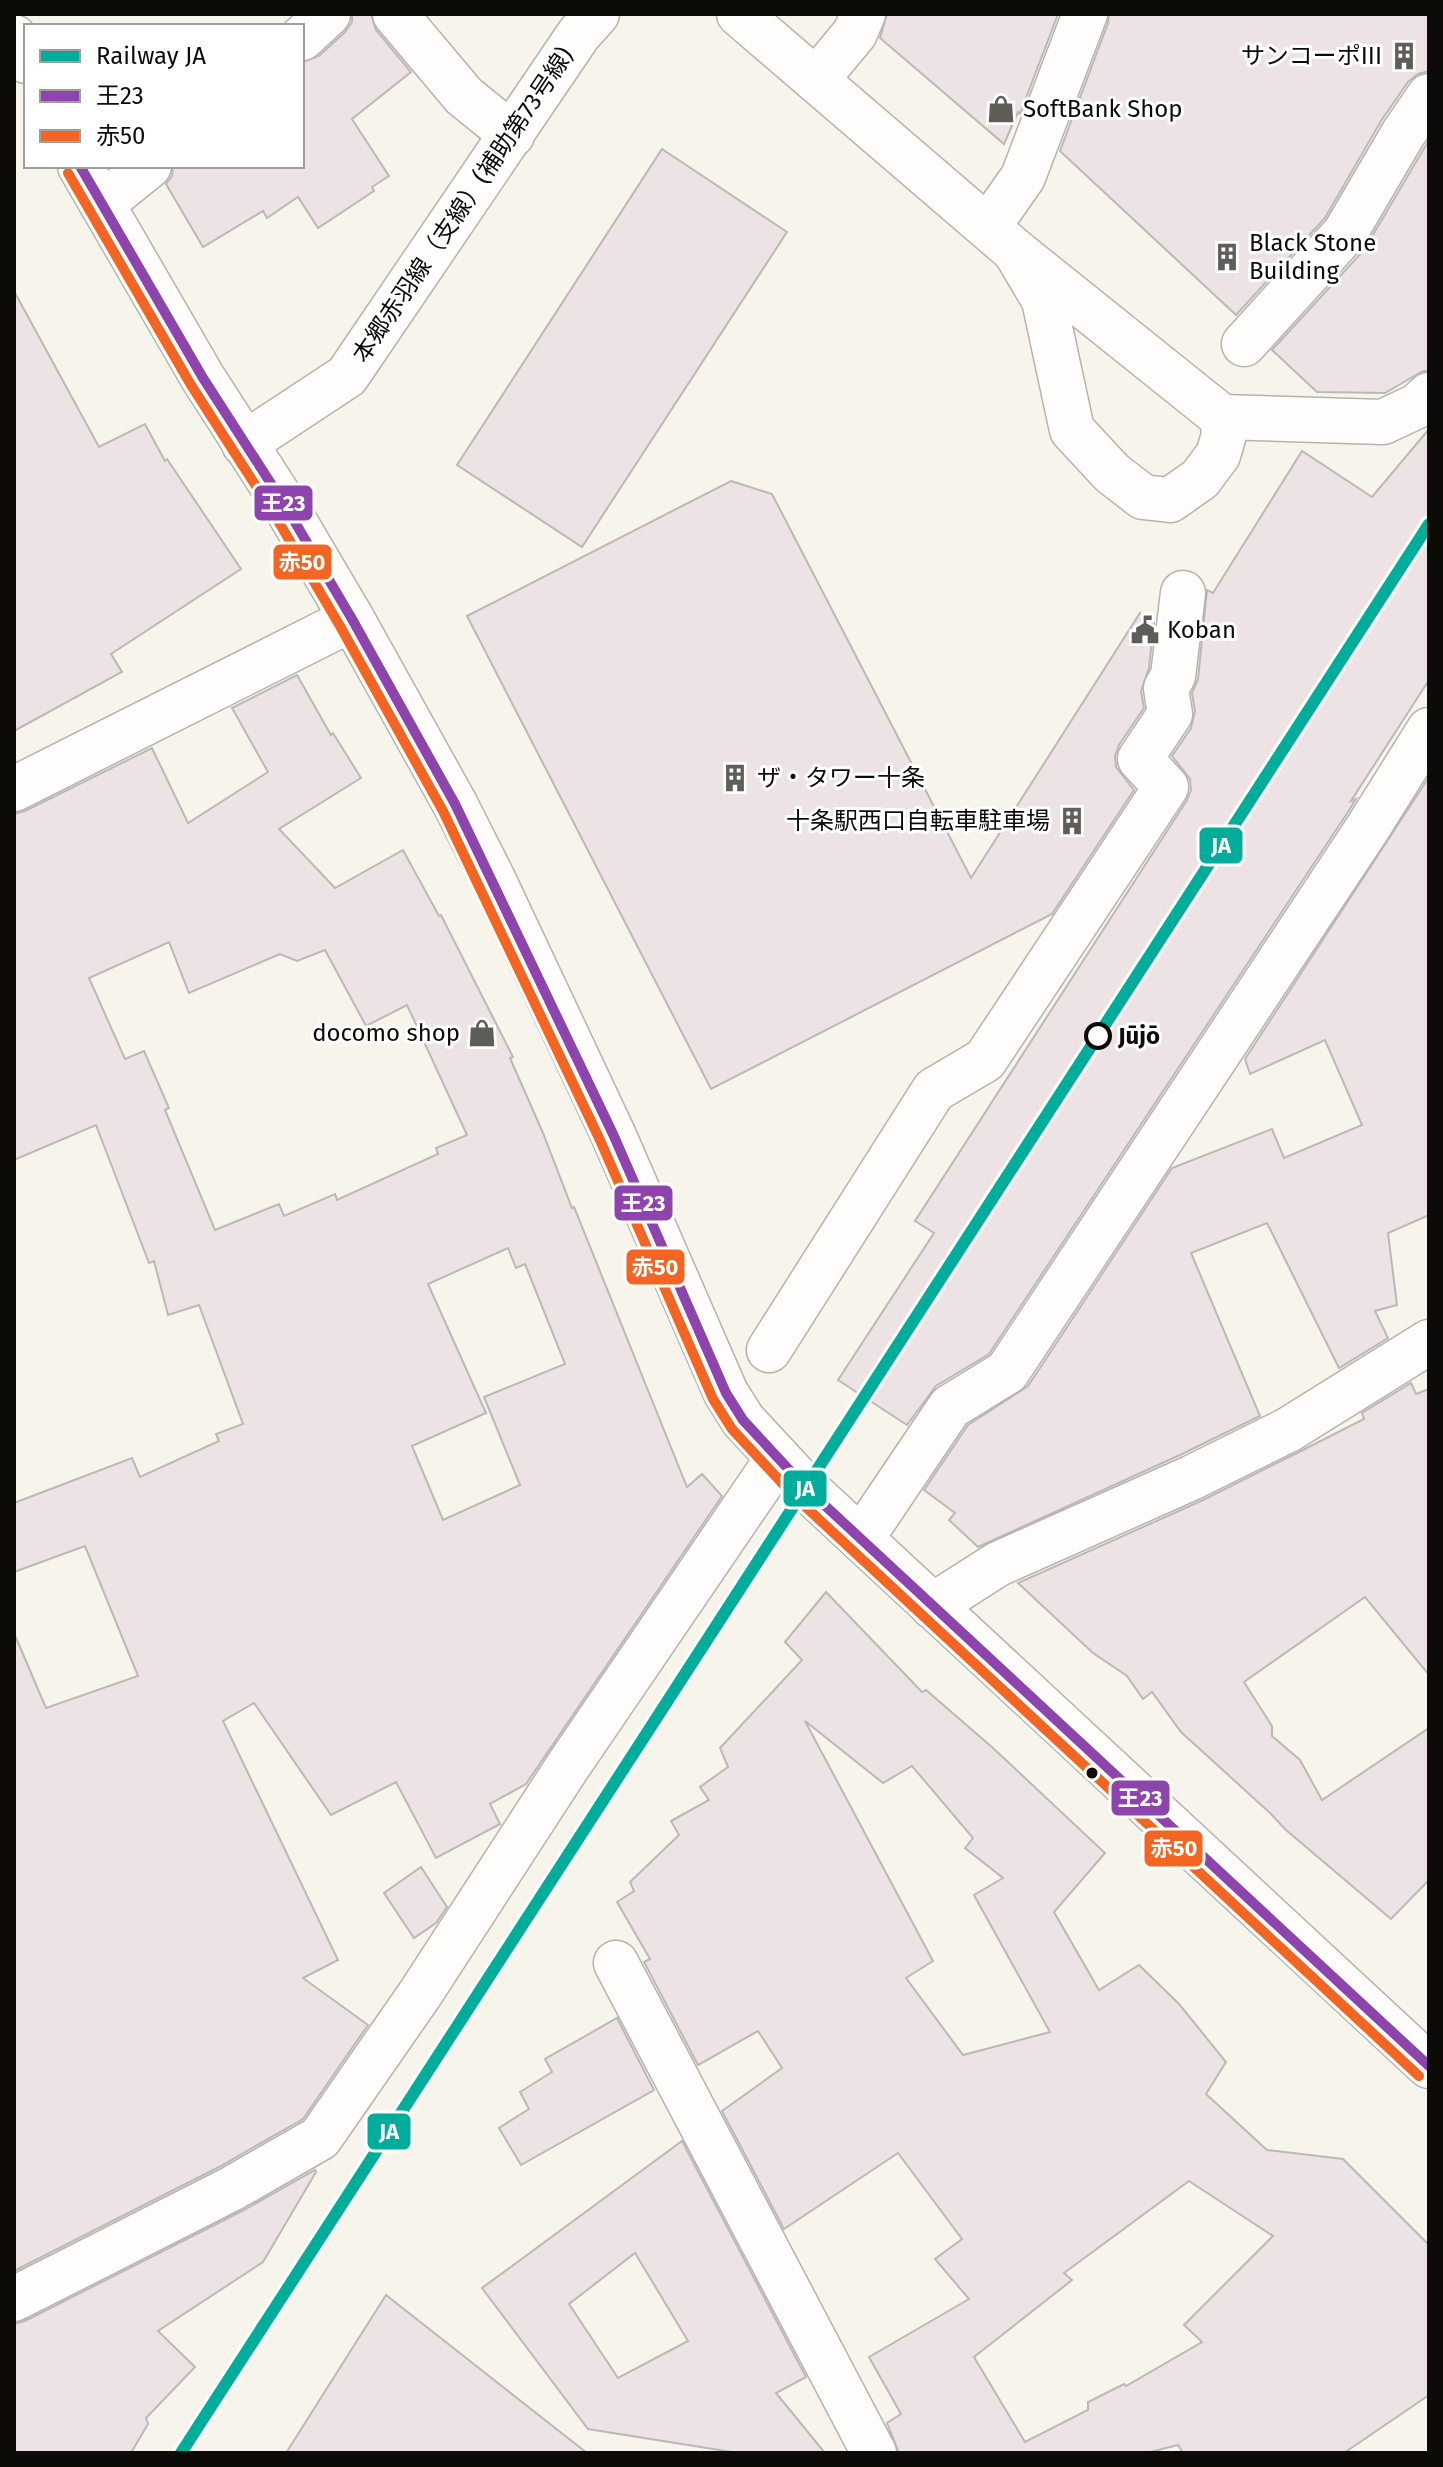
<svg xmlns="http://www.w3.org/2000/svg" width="1443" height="2467" font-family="'Fira Sans','Noto Sans JP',sans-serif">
<rect width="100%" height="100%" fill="#f7f4ec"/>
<!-- building -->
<g fill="#ede2e4" stroke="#bcb8b6" stroke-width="2" fill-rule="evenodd">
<path d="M 352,14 L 371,14 L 376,30 L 411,72 L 352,119 L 389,176 L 372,187 L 374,191 L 318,228 L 298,197 L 267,218 L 263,211 L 203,247 L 166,184 L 172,176 L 173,166 L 302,166 L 302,62 L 319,56 L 345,32 L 352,22 Z"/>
<path d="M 887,14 L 1058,14 L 1020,114 L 1018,112 L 1004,144 L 880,38 Z"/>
<path d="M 1109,14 L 1429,14 L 1429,71 L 1418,74 L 1408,82 L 1381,121 L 1325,218 L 1236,315 L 1060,151 L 1108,23 Z"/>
<path d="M 1429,140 L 1429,371 L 1423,371 L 1385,393 L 1317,392 L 1272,350 L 1364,250 Z"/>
<path d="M 662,149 L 787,232 L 582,547 L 457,465 Z"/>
<path d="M 14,291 L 99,447 L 145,424 L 165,461 L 167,459 L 241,569 L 111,654 L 122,672 L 14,731 Z"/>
<path d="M 1429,429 L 1429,680 L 1351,801 L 1356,799 L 1346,815 L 989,1354 L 936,1386 L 907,1425 L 838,1380 L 934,1233 L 915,1221 L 1187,800 L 1191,790 L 1190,779 L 1172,756 L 1191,728 L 1195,711 L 1192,693 L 1198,679 L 1207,590 L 1213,593 L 1302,451 L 1372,497 Z"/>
<path d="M 731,481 L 772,494 L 971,878 L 1140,613 L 1154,622 L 1149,668 L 1141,691 L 1144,708 L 1119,745 L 1115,756 L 1116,767 L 1134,790 L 1052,914 L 711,1089 L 467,616 Z"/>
<path d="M 297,675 L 331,735 L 333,733 L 361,778 L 279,829 L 335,888 L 403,850 L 439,916 L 441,915 L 513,1057 L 510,1058 L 543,1133 L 572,1208 L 574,1207 L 687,1487 L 702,1474 L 722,1496 L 526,1784 L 490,1804 L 500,1824 L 436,1858 L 396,1782 L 331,1815 L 254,1703 L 223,1721 L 338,1960 L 303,1978 L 368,2025 L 303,2119 L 219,2167 L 14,2271 L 14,1633 L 46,1708 L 138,1676 L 85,1546 L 14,1572 L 14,1503 L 132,1458 L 140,1477 L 219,1441 L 216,1434 L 243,1424 L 199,1305 L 168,1315 L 154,1261 L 149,1263 L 96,1125 L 14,1160 L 14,814 L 25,811 L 152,748 L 188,823 L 268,772 L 232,708 ZM 169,942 L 189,993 L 280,954 L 297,961 L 325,950 L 366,1026 L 407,1005 L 467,1135 L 436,1148 L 438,1154 L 337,1200 L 335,1194 L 284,1216 L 279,1204 L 215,1230 L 165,1110 L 169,1108 L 144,1051 L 125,1059 L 89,978 ZM 508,1248 L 516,1268 L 525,1264 L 565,1364 L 484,1397 L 520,1485 L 443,1520 L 412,1446 L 486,1413 L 428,1284 Z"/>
<path d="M 1429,777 L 1429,1215 L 1388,1233 L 1397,1305 L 1375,1311 L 1388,1338 L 1339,1368 L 1267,1223 L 1191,1253 L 1260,1416 L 1180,1455 L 978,1547 L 949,1520 L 955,1513 L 924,1490 L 968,1425 L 1028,1386 L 1172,1168 L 1272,1129 L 1284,1158 L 1362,1125 L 1325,1040 L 1250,1074 L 1245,1059 Z"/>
<path d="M 1411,1383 L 1416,1394 L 1429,1389 L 1429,1675 L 1365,1597 L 1244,1682 L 1272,1726 L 1272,1736 L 1300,1760 L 1322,1800 L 1429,1728 L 1429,1880 L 1391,1919 L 1286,1830 L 1270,1813 L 1181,1732 L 1152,1692 L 1143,1699 L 1127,1676 L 1093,1653 L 1018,1583 L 1201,1501 L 1299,1452 L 1364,1419 L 1362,1413 Z"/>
<path d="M 826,1592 L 922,1692 L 926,1690 L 993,1748 L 1105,1853 L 1054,1912 L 1099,1990 L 1139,1965 L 1179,2004 L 1226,2062 L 1206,2094 L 1267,2150 L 1343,2159 L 1429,2245 L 1429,2395 L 1344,2453 L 1183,2453 L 1178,2445 L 1146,2453 L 899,2453 L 887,2423 L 901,2414 L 869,2357 L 969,2299 L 935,2259 L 962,2239 L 898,2153 L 784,2229 L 722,2111 L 782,2068 L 758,2031 L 698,2065 L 644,1962 L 650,1959 L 617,1902 L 634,1891 L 630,1882 L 679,1835 L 671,1821 L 709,1800 L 700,1787 L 728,1767 L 720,1748 L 802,1660 L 785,1642 ZM 805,1721 L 883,1783 L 912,1766 L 973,1838 L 965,1848 L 1003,1878 L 974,1895 L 1050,2032 L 963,2055 L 906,1978 L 933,1961 ZM 1189,2181 L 1273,2236 L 1184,2325 L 1202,2342 L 1126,2386 L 1124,2384 L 1088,2402 L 1088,2410 L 1025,2442 L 974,2357 L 1072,2280 L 1064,2273 Z"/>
<path d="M 421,1867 L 447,1907 L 436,1923 L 414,1938 L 384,1893 Z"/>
<path d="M 617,2018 L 654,2090 L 521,2165 L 499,2128 L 529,2109 L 520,2092 L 552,2072 L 545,2059 Z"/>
<path d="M 682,2141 L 806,2377 L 776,2393 L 825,2453 L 738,2453 L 588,2429 L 482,2288 ZM 635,2253 L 688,2341 L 618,2378 L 569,2304 Z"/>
<path d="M 315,2170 L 316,2172 L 263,2262 L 158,2331 L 195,2367 L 146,2418 L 148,2424 L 131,2453 L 14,2453 L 14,2324 L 25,2321 L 242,2211 Z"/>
<path d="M 386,2295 L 587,2453 L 286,2453 Z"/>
</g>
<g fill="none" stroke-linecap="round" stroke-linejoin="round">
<defs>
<g id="minor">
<path d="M 395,14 L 464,96 L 512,135"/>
<path d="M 302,38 L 328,14"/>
<path d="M 816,80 L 855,33 L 863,14"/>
<path d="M 102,204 L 149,166"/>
<path d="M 988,227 L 1023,177 L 1085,14"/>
<path d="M 1015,251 L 1222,417 L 1224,435 L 1218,455 L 1200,479 L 1170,500 L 1143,497 L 1112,473 L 1072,430 L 1044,300 Z"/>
<path d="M 1244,344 L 1345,233 L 1403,134 L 1429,96"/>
<path d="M 1222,417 L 1383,422 L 1417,406 L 1429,395"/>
<path d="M 14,789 L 352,619"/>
<path d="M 769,1350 L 934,1090 L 985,1060 L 1166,787 L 1140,759 L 1170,714 L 1166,688 L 1173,676 L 1183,593"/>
<path d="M 861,1539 L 950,1407 L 1007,1372 L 1367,829 L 1429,730"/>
<path d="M 932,1606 L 998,1564 L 1191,1478 L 1288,1430 L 1429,1342"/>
<path d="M 616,1963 L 874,2453"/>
<path d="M 14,2299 L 231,2189 L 320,2138 L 420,1994 L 568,1766 L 778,1458"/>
</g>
<g id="major">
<path d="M 739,14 L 1015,251"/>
<path d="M 14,37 L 26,61"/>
<path d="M 80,166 L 203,378 L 286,507 L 352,619 L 455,804 L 493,879 L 613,1134 L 726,1393 L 743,1420 L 805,1487 L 1429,2066"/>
<path d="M 244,444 L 347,376 L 579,34 L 597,14"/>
</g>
</defs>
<!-- minor casing -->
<use href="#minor" stroke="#b5b3ad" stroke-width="47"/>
<!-- major casing -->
<use href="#major" stroke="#b5b3ad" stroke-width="47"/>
<!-- minor -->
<use href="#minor" stroke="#fefdfc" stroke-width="44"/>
<!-- major -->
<use href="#major" stroke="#fefdfc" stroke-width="44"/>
<defs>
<path id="bus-1" d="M 80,166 L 203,378 L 286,507 L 352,619 L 455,804 L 613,1134 L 726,1393 L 743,1420 L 805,1487 L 1429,2066"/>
<path id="bus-2" d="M 68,173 L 191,385 L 274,514 L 340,626 L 443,811 L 600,1140 L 713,1399 L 732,1429 L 795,1497 L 1419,2076"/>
</defs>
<!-- bus-1 casing -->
<use href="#bus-1" stroke="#fff" stroke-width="16"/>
<!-- bus-2 casing -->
<use href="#bus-2" stroke="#fff" stroke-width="16"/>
<!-- bus-1 -->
<use href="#bus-1" stroke="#8e44ad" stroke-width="10"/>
<!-- bus-2 -->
<use href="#bus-2" stroke="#f26522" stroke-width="10"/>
<defs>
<path id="rail-1" d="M 181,2453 L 1429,524"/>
</defs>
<!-- rail-1 casing -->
<use href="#rail-1" stroke="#fff" stroke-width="18"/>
<!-- rail-1 -->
<use href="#rail-1" stroke="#00ac9a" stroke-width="12"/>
</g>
<!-- icons -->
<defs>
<symbol id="building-bare" viewBox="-9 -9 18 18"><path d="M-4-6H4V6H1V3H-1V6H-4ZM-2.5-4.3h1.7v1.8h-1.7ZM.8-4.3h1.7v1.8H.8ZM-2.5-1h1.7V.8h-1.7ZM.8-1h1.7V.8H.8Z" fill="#5f5d57" stroke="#fff" stroke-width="2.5" paint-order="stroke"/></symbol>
<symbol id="shop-bare" viewBox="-9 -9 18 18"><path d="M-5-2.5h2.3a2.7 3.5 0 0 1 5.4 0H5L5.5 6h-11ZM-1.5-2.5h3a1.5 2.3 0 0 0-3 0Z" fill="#5f5d57" stroke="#fff" stroke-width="2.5" paint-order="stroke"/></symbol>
<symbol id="civic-bare" viewBox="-9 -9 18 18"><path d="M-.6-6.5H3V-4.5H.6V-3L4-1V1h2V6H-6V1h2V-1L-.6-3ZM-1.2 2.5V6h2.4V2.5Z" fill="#5f5d57" stroke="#fff" stroke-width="2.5" paint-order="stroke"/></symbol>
</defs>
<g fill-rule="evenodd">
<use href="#building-bare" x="1384" y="36" width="40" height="40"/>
<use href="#shop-bare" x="981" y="89" width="40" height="40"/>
<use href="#building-bare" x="1207" y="237" width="40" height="40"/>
<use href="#civic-bare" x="1125" y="610" width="40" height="40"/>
<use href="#building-bare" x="715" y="758" width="40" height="40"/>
<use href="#building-bare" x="1052" y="801" width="40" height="40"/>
<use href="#shop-bare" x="462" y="1013" width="40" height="40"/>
</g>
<!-- markers -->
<circle fill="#fff" stroke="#0d0b07" stroke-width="4" cx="1098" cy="1036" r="12"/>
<circle fill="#0d0b07" stroke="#fff" stroke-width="3" cx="1092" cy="1773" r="7"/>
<g text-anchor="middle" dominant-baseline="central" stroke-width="6" stroke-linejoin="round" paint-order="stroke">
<!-- poi labels -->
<g font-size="24" fill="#0d0b07" stroke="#fff" text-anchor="start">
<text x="1382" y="56" text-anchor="end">サンコーポIII</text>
<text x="1023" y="109">SoftBank Shop</text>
<text x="1249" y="243">Black Stone<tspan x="1249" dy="28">Building</tspan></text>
<text x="1167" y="630">Koban</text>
<text x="757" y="778">ザ・タワー十条</text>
<text x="1050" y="821" text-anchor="end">十条駅西口自転車駐車場</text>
<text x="460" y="1033" text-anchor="end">docomo shop</text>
</g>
<!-- street labels -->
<g font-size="24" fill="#0d0b07" stroke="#fff">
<text transform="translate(463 205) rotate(-56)">本郷赤羽線（支線）(補助第73号線)</text>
</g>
<!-- stop labels -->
<g font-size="24" font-weight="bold" fill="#0d0b07" stroke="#fff" text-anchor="start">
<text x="1118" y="1036">Jūjō</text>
</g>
</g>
<g stroke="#fff" stroke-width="3">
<rect x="253" y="484" width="61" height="38" rx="8" fill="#8e44ad"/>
<rect x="272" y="543" width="61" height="38" rx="8" fill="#f26522"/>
<rect x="1198" y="826" width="46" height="39" rx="8" fill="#00ac9a"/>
<rect x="613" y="1184" width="61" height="38" rx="8" fill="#8e44ad"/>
<rect x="625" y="1248" width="61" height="38" rx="8" fill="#f26522"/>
<rect x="782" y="1469" width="46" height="39" rx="8" fill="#00ac9a"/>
<rect x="1110" y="1779" width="61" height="38" rx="8" fill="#8e44ad"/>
<rect x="1143" y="1829" width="61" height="39" rx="8" fill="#f26522"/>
<rect x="366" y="2112" width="46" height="39" rx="8" fill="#00ac9a"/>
</g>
<g font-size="22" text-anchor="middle" font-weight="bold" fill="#fff">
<text x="283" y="511">王23</text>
<text x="302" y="570">赤50</text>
<text x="1221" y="853">JA</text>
<text x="643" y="1211">王23</text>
<text x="655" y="1275">赤50</text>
<text x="805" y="1496">JA</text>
<text x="1140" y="1806">王23</text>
<text x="1174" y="1856">赤50</text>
<text x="389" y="2139">JA</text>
</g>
<!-- border -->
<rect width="1443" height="2467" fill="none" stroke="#0d0b07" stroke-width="32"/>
<!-- legend -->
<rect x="24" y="24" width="280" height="144" fill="#ffffff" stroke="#9e9d9c" stroke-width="2"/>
<rect x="40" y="50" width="40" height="12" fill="#00ac9a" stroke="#9e9d9c" stroke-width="2"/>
<text x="96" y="64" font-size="24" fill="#0d0b07">Railway JA</text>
<rect x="40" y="90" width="40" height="12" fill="#8e44ad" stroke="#9e9d9c" stroke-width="2"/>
<text x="96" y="104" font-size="24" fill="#0d0b07">王23</text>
<rect x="40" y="130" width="40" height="12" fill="#f26522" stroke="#9e9d9c" stroke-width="2"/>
<text x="96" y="144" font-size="24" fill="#0d0b07">赤50</text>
</svg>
